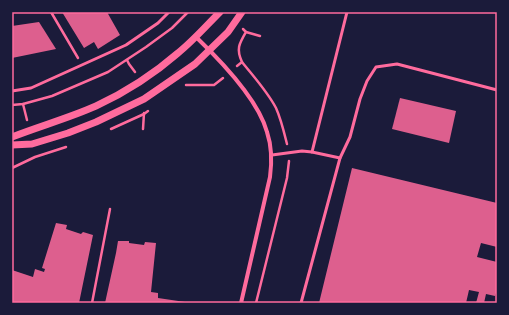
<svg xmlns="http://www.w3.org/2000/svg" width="509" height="315" font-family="Mulish,sans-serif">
<rect width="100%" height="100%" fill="#1b1b3a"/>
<!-- building -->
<g fill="#dd5f8e">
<path d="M 62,12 L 107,12 L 120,35 L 98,49 L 94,42 L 84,48 Z"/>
<path d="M 39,22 L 56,49 L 12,58 L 12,26 Z"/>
<path d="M 400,98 L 456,111 L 449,143 L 392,129 Z"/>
<path d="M 352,168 L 497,203 L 497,247 L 481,243 L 477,257 L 497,262 L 497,290 L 495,296 L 486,294 L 484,303 L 476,303 L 479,292 L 469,290 L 466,303 L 319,303 Z"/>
<path d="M 56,223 L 67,225 L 66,229 L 81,234 L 83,232 L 93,235 L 79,303 L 12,303 L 12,270 L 33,277 L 35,269 L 44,272 L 45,269 L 42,268 Z"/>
<path d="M 118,241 L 129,241 L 129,243 L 144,245 L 145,242 L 156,243 L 151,292 L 158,293 L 158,298 L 185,302 L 185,303 L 105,303 L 116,253 Z"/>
</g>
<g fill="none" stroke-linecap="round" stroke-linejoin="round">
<!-- path -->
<g stroke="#ff6b9d" stroke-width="2.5">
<path d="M 51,12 L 78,58"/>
<path d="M 246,32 L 260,36"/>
<path d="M 127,60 L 129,64 L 135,72"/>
<path d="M 242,62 C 253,76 267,91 276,108 C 281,119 284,132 287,144"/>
<path d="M 237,66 L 242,62 C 236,49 239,44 246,32 L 243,29"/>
<path d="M 186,85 L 214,85 L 223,78"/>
<path d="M 23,104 L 27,120"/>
<path d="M 12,105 L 23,104 L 52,96 L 108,72 L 146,47 L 172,28 L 188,12"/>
<path d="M 111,129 L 144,114 L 148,111"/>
<path d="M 143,129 L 144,113"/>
<path d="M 12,168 L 35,157 L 66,147"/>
<path d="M 92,303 L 110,209"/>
<path d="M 256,303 L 287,178 L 289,161"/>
</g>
<!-- service -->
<g stroke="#ff6b9d" stroke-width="3">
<path d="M 12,91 L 31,88 L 126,45 L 158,23 L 169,12"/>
<path d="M 312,152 L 340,158"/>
<path d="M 272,155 L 302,151 L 312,152 L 347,12"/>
<path d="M 301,303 L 340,158 L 350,137 L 360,99 L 367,81 L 376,67 L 397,64 L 497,90"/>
</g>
<!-- minor -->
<path stroke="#ff6b9d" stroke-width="4" d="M 196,37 C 220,60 258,99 267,132 C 272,147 272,162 270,177 L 241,303"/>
<!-- tertiary -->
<g stroke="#ff6b9d" stroke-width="7">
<path d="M 12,137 C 40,126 69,118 96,106 C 124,93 155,73 178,53 C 193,41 206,26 220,12"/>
<path d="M 12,145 L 32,144 L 68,133 L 96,122 L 144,99 L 195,64 L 228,32 L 242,12"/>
</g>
</g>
<!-- border -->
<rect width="509" height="315" fill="none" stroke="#1b1b3a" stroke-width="26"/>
<rect x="13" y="13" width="483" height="289" fill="none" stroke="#ff6b9d" stroke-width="1.5"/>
</svg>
